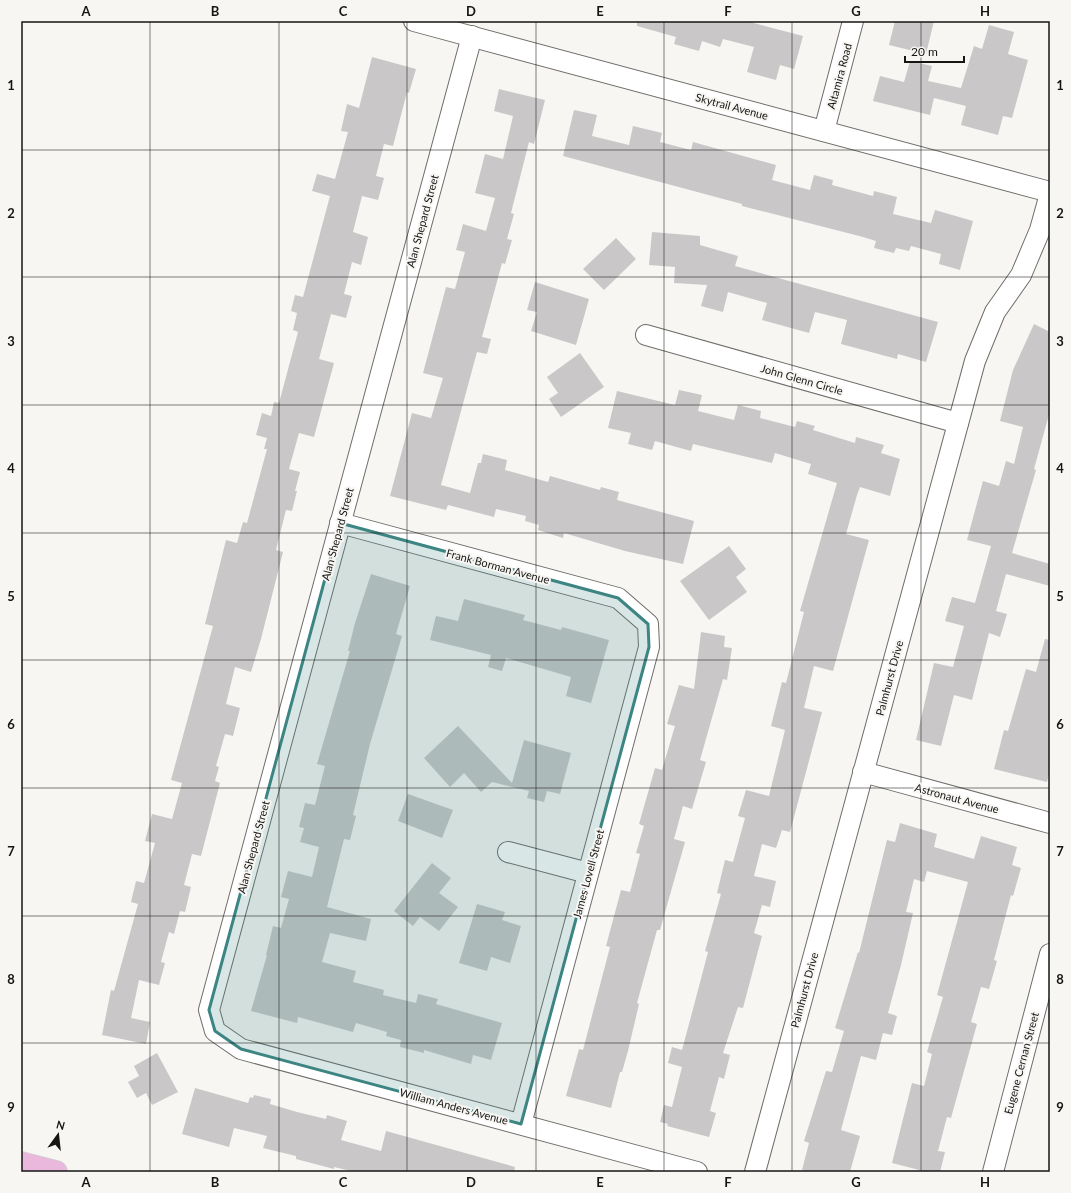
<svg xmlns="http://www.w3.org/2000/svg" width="1071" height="1193" font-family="Lato,sans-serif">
<rect width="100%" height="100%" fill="#f8f6f3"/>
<!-- building -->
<g fill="#cac7c9">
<path d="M 637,21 L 746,21 L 803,36 L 794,69 L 780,65 L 776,80 L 747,72 L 754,47 L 723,39 L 720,47 L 702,41 L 699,51 L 674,44 L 676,37 L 637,26 Z"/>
<path d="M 895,21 L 934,21 L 926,54 L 889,45 Z"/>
<path d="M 989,25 L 1014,32 L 1008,54 L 1028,60 L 1012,118 L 1003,116 L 998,135 L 961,125 L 966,106 L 934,98 L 930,115 L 873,101 L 880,76 L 904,82 L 910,61 L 932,66 L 928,81 L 961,88 L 974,46 L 982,49 Z"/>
<path d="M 372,57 L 416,69 L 409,93 L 407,92 L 393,146 L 384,144 L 376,176 L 384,178 L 378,200 L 362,196 L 353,232 L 368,237 L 361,265 L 352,262 L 344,294 L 352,296 L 346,318 L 331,314 L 319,359 L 334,363 L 314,437 L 299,433 L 289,469 L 300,472 L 295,491 L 297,491 L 292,511 L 286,510 L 276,550 L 283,552 L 261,639 L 251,672 L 235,667 L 226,704 L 240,708 L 233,736 L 225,734 L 216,766 L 219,767 L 215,781 L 220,783 L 201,856 L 192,854 L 184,885 L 191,887 L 185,912 L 180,911 L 174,934 L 169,932 L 161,962 L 165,963 L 159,985 L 139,980 L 131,1018 L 150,1022 L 146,1044 L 102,1035 L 111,990 L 114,991 L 138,904 L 131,902 L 136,881 L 144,883 L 155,843 L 145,841 L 152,814 L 172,819 L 182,783 L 171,780 L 213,626 L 205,624 L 226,540 L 237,543 L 243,522 L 247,523 L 267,449 L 264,449 L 267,438 L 256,435 L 262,413 L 271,416 L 274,402 L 279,403 L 298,332 L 293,330 L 297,313 L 291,311 L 295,295 L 303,297 L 330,196 L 312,191 L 317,174 L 335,179 L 348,132 L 341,131 L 347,104 L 359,108 Z"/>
<path d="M 499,89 L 545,100 L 534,144 L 529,142 L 511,213 L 514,214 L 507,239 L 512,240 L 505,264 L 502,263 L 482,337 L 491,339 L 487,354 L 477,352 L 441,485 L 470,493 L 478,463 L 481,463 L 483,454 L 507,460 L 505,470 L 548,482 L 550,476 L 600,490 L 601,487 L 619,492 L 617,500 L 694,521 L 683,564 L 625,551 L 564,533 L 563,538 L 538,530 L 539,525 L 525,521 L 526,516 L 496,509 L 494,517 L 448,505 L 446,510 L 390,496 L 412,413 L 431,418 L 443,378 L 423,373 L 446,287 L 455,289 L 465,252 L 456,250 L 463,224 L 486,231 L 495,198 L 475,193 L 485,154 L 503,159 L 513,116 L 494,111 Z"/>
<path d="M 574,110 L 597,115 L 592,136 L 629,145 L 633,126 L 662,133 L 660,142 L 691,150 L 693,142 L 776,165 L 772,180 L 810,190 L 814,175 L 833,180 L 832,185 L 873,196 L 874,191 L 897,197 L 893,214 L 931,223 L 935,210 L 973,221 L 960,270 L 939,264 L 941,254 L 911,246 L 909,251 L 896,248 L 894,253 L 874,248 L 876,241 L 863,237 L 742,206 L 742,204 L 563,156 Z"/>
<path d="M 652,232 L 700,236 L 700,245 L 738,256 L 735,266 L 938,322 L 926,362 L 898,354 L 897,359 L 841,344 L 847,320 L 815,312 L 809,333 L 762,320 L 767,303 L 728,292 L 723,312 L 701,306 L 707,285 L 674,283 L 675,267 L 649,265 Z"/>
<path d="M 616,238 L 636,259 L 604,290 L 583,269 Z"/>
<path d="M 535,282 L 589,299 L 576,345 L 531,331 L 537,312 L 527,310 Z"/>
<path d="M 1034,324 L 1050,332 L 1050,411 L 1034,469 L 1036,470 L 1012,553 L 1050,564 L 1050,586 L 1006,574 L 996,611 L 1007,614 L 1000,637 L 989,633 L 972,700 L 954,695 L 941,746 L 916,740 L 934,663 L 953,667 L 964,626 L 945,621 L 952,597 L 975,603 L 991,546 L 967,540 L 983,481 L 999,486 L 1006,461 L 1014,464 L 1023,427 L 1000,421 L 1013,370 Z"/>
<path d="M 580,353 L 604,387 L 561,417 L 549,399 L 558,393 L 547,377 Z"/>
<path d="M 679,390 L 702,395 L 698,411 L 734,420 L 738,405 L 761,411 L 760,418 L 795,427 L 797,421 L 815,426 L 813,430 L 855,443 L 856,437 L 884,445 L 881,453 L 900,459 L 890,496 L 860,487 L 857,495 L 846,534 L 869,540 L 833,671 L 814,666 L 804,708 L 822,712 L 790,832 L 782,830 L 776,848 L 762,844 L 754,876 L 776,881 L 770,907 L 762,905 L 754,933 L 762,936 L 743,1008 L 738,1007 L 723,1053 L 730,1055 L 724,1079 L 719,1077 L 710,1111 L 716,1113 L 709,1137 L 667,1126 L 668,1124 L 660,1122 L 664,1105 L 672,1107 L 682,1067 L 668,1063 L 672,1047 L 682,1050 L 693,1009 L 708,952 L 705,951 L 721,894 L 717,893 L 725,860 L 733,862 L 745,818 L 738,816 L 746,790 L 769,796 L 785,730 L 771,726 L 782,682 L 786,683 L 804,612 L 800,611 L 837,483 L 808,474 L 811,464 L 775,453 L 772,463 L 693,444 L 691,451 L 655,441 L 652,450 L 628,444 L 631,433 L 608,428 L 617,391 L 675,405 Z"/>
<path d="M 729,546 L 746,569 L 736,577 L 747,592 L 709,620 L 680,581 Z"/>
<path d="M 371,574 L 410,586 L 396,634 L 402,636 L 370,744 L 353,815 L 356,816 L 350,840 L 344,839 L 327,907 L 371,919 L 366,941 L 330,933 L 322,962 L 356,971 L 353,982 L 384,990 L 383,995 L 416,1003 L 418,994 L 438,999 L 436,1004 L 502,1023 L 491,1060 L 473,1055 L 471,1064 L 424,1050 L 424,1053 L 400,1047 L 401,1040 L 386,1036 L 387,1032 L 356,1023 L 353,1032 L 298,1017 L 297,1023 L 251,1011 L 267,955 L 266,955 L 273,926 L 281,928 L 289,899 L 281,897 L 288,871 L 312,877 L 319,847 L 300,842 L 304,828 L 299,827 L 305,803 L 315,805 L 325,766 L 317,764 L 350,651 L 348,651 L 355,623 Z"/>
<path d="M 464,599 L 525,615 L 523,620 L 561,630 L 562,627 L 609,640 L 591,703 L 566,696 L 571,677 L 506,658 L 502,671 L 488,667 L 491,655 L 430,640 L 436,616 L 458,621 Z"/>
<path d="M 701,632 L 725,636 L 724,647 L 732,648 L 727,680 L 723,679 L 700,760 L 706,762 L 692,809 L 683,806 L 674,839 L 685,842 L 660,930 L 657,930 L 637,1003 L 639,1004 L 628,1051 L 622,1072 L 620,1072 L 611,1108 L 566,1096 L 579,1049 L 583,1050 L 610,947 L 606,946 L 621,890 L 630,892 L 640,854 L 636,853 L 644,826 L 639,824 L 655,768 L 662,770 L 675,726 L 667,724 L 679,685 L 694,689 Z"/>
<path d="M 1045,639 L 1050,640 L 1050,770 L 1047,782 L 994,769 L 1004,730 L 1008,731 L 1026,669 L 1036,672 Z"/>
<path d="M 458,726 L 512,783 L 524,740 L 571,753 L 560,794 L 547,791 L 544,802 L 527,798 L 529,791 L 492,782 L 481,792 L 464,773 L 450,787 L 424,758 Z"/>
<path d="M 408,794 L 453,810 L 442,838 L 398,821 Z"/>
<path d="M 900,823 L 937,834 L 934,847 L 974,859 L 981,836 L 1017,847 L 1012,865 L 1021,868 L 1013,896 L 1011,895 L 994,960 L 997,961 L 989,989 L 981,987 L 971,1022 L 977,1024 L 951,1118 L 947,1117 L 938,1151 L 945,1152 L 940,1172 L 927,1172 L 892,1163 L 912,1083 L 924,1086 L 932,1054 L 927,1052 L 943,997 L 937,995 L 968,882 L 927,871 L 924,882 L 914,879 L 906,912 L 913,913 L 901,965 L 888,1013 L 897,1016 L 892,1035 L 883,1033 L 876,1060 L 861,1056 L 841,1130 L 860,1136 L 850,1172 L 810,1172 L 802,1170 L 809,1143 L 804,1141 L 826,1071 L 832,1072 L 844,1031 L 835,1028 L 858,952 L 859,953 L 887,840 L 895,842 Z"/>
<path d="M 432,863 L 451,878 L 439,893 L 458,907 L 439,931 L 420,917 L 413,926 L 394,911 Z"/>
<path d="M 477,904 L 505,912 L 502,920 L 521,926 L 510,963 L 491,957 L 487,971 L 459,963 Z"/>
<path d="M 157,1053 L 178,1092 L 152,1105 L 146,1093 L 137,1098 L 128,1082 L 139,1076 L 134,1066 Z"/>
<path d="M 195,1088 L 248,1103 L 250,1097 L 253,1098 L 254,1095 L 271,1099 L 270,1104 L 297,1112 L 326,1119 L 327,1115 L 347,1121 L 341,1140 L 381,1151 L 386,1131 L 515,1167 L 514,1172 L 355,1172 L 334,1167 L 334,1169 L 296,1159 L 296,1156 L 263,1148 L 267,1136 L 234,1128 L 229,1147 L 182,1134 Z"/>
</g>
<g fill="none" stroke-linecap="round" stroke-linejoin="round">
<defs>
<g id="minor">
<path d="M 414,21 L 1050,192"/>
<path d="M 472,36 L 209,1010 L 215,1031 L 241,1049 L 697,1172"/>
<path d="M 824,131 L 853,21"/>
<path d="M 646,335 L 958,423"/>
<path d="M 340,523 L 618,598 L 648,624 L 649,647 L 521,1124"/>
<path d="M 863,772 L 1050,823"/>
<path d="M 508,852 L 588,873"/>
<path d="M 755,1172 L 975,361 L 995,312 L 1021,275 L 1040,230 L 1050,194"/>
<path d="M 993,1172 L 1050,954"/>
</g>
<path id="major" d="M 21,1163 L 56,1172"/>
</defs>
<!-- minor casing -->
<use href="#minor" stroke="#6f6d6a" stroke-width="22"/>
<!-- major casing -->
<use href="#major" stroke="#d0d0d0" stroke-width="24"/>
<!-- minor -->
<use href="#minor" stroke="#fff" stroke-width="20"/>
<!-- major -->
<use href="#major" stroke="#eab8dd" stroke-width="22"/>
</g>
<!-- marked area -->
<path fill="#3d8583" fill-opacity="0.2" stroke="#3d8583" stroke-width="3" stroke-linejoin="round" d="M 340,523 L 618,598 L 648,624 L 649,647 L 521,1124 L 241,1049 L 215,1031 L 209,1010 Z"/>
<!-- grid -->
<path fill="none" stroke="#151514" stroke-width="1" stroke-opacity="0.55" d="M 150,21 L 150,1172M 279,21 L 279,1172M 407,21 L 407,1172M 536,21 L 536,1172M 664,21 L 664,1172M 792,21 L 792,1172M 921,21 L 921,1172M 21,150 L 1050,150M 21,277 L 1050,277M 21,405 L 1050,405M 21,533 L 1050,533M 21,660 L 1050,660M 21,788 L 1050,788M 21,916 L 1050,916M 21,1043 L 1050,1043"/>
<g text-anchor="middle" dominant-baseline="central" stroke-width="4" stroke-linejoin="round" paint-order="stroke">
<!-- street labels -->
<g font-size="11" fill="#151514" stroke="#f8f6f3">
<text transform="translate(839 76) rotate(-75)">Altamira Road</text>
<text transform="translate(732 106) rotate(15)">Skytrail Avenue</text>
<text transform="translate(422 221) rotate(-75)">Alan Shepard Street</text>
<text transform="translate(802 379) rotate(16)">John Glenn Circle</text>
<text transform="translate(337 534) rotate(-75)">Alan Shepard Street</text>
<text transform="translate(498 566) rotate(15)">Frank Borman Avenue</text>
<text transform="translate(889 678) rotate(-75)">Palmhurst Drive</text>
<text transform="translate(957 798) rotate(15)">Astronaut Avenue</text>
<text transform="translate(253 847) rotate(-75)">Alan Shepard Street</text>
<text transform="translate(588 874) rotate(-75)">James Lovell Street</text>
<text transform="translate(804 990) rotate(-75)">Palmhurst Drive</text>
<text transform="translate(1021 1063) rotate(-75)">Eugene Cernan Street</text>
<text transform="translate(454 1106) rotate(15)">William Anders Avenue</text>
</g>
</g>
<!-- border -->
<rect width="1071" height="1193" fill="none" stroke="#f8f6f3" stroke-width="44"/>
<!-- north arrow -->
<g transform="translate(58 1135) rotate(15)" stroke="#f8f6f3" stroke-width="3" paint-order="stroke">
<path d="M0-3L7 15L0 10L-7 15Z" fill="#151514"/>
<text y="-6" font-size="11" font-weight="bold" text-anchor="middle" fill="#151514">N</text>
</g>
<!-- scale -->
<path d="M905 56v6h59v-6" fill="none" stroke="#151514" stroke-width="2"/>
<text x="911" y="56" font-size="12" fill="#151514" stroke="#f8f6f3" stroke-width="3" paint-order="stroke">20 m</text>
<rect x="22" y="22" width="1027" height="1149" fill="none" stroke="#151514" stroke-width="1.5"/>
<g font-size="13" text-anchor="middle" font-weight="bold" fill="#151514">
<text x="86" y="16">A</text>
<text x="215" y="16">B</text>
<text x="343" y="16">C</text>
<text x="471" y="16">D</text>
<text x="600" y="16">E</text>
<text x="728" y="16">F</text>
<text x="856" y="16">G</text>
<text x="985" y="16">H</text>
<text x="11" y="90">1</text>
<text x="1060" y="90">1</text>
<text x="11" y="218">2</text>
<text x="1060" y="218">2</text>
<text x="11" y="346">3</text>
<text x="1060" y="346">3</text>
<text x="11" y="473">4</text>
<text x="1060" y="473">4</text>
<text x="11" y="601">5</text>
<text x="1060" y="601">5</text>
<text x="11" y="729">6</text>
<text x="1060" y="729">6</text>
<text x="11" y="856">7</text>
<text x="1060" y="856">7</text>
<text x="11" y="984">8</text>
<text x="1060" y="984">8</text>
<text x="11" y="1112">9</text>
<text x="1060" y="1112">9</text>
<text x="86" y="1187">A</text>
<text x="215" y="1187">B</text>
<text x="343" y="1187">C</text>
<text x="471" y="1187">D</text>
<text x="600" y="1187">E</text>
<text x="728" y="1187">F</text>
<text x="856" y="1187">G</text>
<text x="985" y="1187">H</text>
</g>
</svg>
